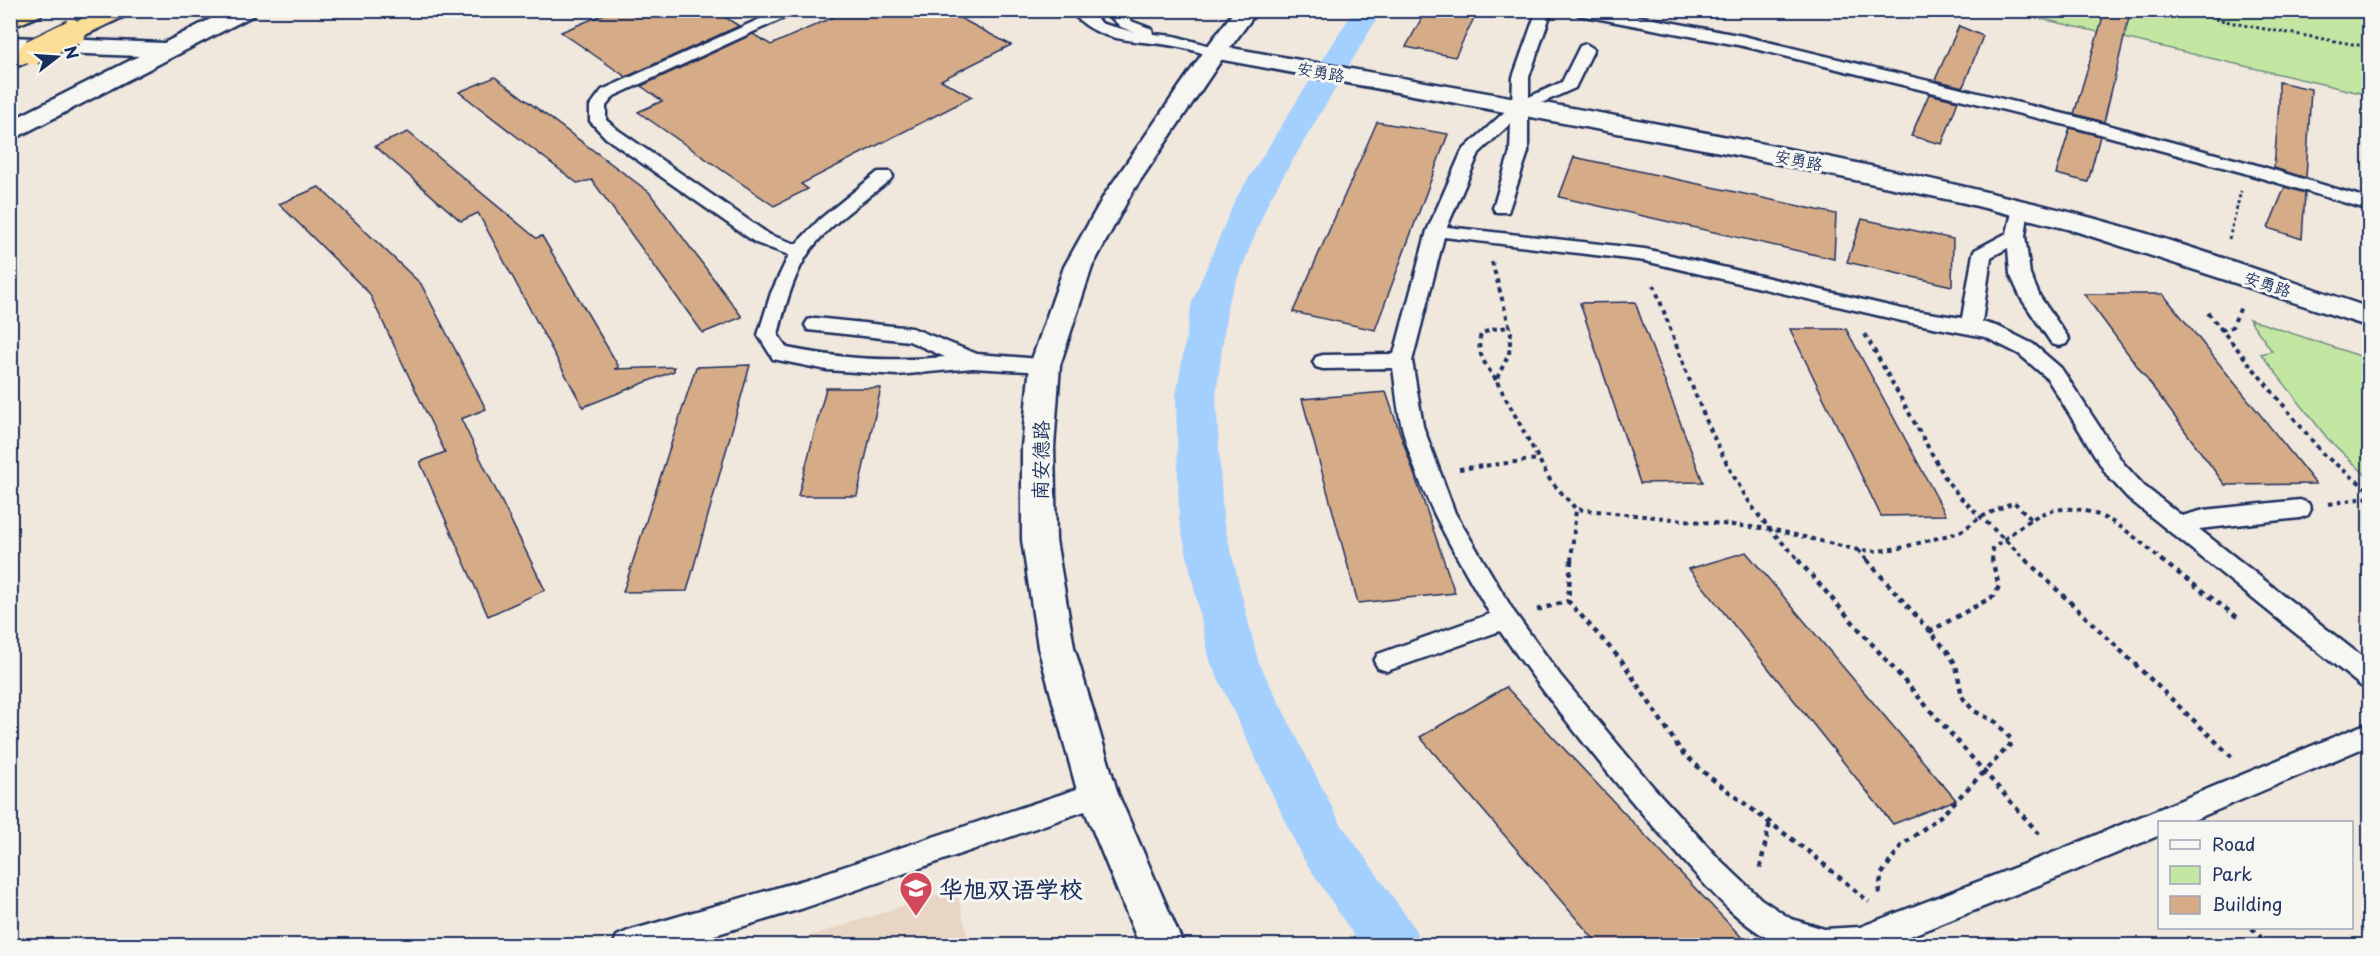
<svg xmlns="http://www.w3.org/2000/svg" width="2380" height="956" font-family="'Playpen Sans','LXGW WenKai TC',sans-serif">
<rect width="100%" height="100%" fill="#f0e7dd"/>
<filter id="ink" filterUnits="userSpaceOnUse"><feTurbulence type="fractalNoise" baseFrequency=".0167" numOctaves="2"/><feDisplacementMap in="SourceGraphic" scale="12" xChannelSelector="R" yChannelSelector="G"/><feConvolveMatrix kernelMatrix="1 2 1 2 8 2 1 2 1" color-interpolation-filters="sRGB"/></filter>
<g filter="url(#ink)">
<!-- built -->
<path fill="#e8d5c3" d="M 956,889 L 970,945 L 783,945 Z"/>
<!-- green -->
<g fill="#c3e7a2" stroke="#6f8b80" stroke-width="1.5">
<path d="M 2008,11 L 2369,11 L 2369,95 Z"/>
<path d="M 2249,319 L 2369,359 L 2369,478 L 2328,439 L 2261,354 L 2272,351 Z"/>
</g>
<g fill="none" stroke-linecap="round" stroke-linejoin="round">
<!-- canal -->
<path fill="#a3d0fe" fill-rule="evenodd" d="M 1354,10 L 1382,10 L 1269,200 L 1228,302 L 1216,396 L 1223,519 L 1258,661 L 1339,821 L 1414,927 L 1422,946 L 1361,946 L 1301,855 L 1210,661 L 1179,519 L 1176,396 L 1192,302 L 1235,200 Z"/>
</g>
<!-- building -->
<g fill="#d6ab87" stroke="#1b2f5e" stroke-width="1.5">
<path d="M 614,10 L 714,10 L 739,26 L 626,77 L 561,32 Z"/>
<path d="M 849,10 L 945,10 L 1011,45 L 941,80 L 972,97 L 801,184 L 808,189 L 774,206 L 638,112 L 662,101 L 641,86 L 753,34 L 771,45 Z"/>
<path d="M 1426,10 L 1478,10 L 1455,57 L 1406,47 Z"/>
<path d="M 2105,10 L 2130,13 L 2104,122 L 2074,114 Z"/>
<path d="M 1959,26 L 1983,36 L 1963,87 L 1935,80 Z"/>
<path d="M 495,77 L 649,192 L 742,317 L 703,333 L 592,180 L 577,183 L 459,92 Z"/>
<path d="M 2279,82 L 2311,89 L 2306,178 L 2274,168 L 2279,103 Z"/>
<path d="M 1929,94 L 1958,101 L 1942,144 L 1911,136 Z"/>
<path d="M 1377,122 L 1448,134 L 1375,330 L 1293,312 Z"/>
<path d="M 2070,128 L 2100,136 L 2088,182 L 2056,174 Z"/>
<path d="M 408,132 L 536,238 L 542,236 L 619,367 L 615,369 L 674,367 L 674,371 L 583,407 L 478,213 L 461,221 L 375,146 Z"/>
<path d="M 1574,157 L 1836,214 L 1834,259 L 1559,197 Z"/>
<path d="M 319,187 L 421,284 L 486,409 L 461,419 L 545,590 L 488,616 L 420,462 L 445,452 L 369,293 L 279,204 Z"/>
<path d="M 2285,187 L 2305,193 L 2302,239 L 2268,228 Z"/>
<path d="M 1862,219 L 1953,239 L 1952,286 L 1847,262 Z"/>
<path d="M 2084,294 L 2163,294 L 2316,484 L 2225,485 Z"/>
<path d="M 1635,302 L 1644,327 L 1703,482 L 1640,483 L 1580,303 Z"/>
<path d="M 1790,329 L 1846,329 L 1946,515 L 1881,516 Z"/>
<path d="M 750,365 L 687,591 L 623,592 L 696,367 Z"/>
<path d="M 826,388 L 881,388 L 857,496 L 798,496 Z"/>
<path d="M 1386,392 L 1455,593 L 1358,603 L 1302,399 Z"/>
<path d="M 1746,552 L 1892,725 L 1956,800 L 1893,824 L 1689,569 Z"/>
<path d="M 1506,687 L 1674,866 L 1749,945 L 1599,945 L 1420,737 Z"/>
</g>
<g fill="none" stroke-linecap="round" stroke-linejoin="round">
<defs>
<g id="lane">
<path d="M 780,10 L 801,10 L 614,96 L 606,106 L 606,120 L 618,130 L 770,235 L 796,244 L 820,219 L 878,172 L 890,172 L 893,176 L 890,180 C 864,201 833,221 812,248 C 794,272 785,306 778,335 L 787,348 C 843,359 888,362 945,357 L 909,341 L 808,330 L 805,325 L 808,320 L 815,318 L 912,328 L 977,354 L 1052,360 L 1055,365 L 1052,370 L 1045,372 L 973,368 L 897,375 L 827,370 L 773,359 L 758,335 L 771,293 L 789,255 L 756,243 L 606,138 L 590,121 L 590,106 L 602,90 Z"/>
<path d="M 1070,10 L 1086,10 L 1103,24 L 1134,32 L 1121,27 L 1103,10 L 1120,10 L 1131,21 L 1152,29 L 1153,34 L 1174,36 L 1221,49 L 1223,52 L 1215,57 C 1201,53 1188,48 1174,46 C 1136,39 1096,44 1070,10 Z"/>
<path d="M 1537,10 L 1552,10 L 1529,77 L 1529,97 L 1562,82 L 1580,46 L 1586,44 L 1594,49 L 1575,88 L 1528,109 L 1528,152 L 1508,212 L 1496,212 L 1493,208 L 1510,152 L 1511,123 L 1479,153 L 1447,227 L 1645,249 L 1902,309 L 1962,318 L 1973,254 L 1975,250 L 2007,233 L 2014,204 L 2026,204 L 2029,208 L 2025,236 L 2030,274 L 2040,297 L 2069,339 L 2066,344 L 2059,346 L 2052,344 L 2021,298 L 2010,274 L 2008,248 L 1991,257 L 1982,322 L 1999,327 L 2033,344 L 2061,368 L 2123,463 L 2144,486 L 2182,516 L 2204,510 L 2300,500 L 2308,503 L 2311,509 L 2308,515 L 2300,518 L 2199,529 L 2370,663 L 2370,689 L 2361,686 L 2128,498 L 2107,475 L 2047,378 L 2019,354 L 1985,337 L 1902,321 L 1645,261 L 1444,237 L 1412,361 L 1423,426 L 1455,513 L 1514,612 L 1560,675 L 1654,788 L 1718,858 L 1761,899 L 1791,919 L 1824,929 L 1860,927 L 2055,852 L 2370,722 L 2370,745 L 2189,822 L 2160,822 L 2160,835 L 2074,871 L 1885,946 L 1784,946 C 1741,929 1707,887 1677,853 C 1614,783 1555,709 1500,631 L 1387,671 L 1378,668 L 1374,661 L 1378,654 L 1490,614 C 1455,554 1419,495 1402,427 C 1397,408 1396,388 1393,368 L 1323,369 L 1316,367 L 1313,362 L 1316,357 L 1323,355 L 1394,354 L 1427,231 L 1462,151 L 1512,105 L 1513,77 Z"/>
<path d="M 1572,10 L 1606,10 L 1743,36 L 2085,119 L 2253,164 L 2370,199 L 2370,210 L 2241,172 L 2074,127 L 1743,46 L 1579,15 Z"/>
<path d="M 1098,782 L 1108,785 L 1112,794 L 1108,803 L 804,908 L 678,946 L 613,946 L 617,936 L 628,931 L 804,880 Z"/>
</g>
<g id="street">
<path d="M 228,10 L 257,10 L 254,15 L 19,136 L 10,138 L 10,121 L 139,56 L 10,51 L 10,37 L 164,43 Z"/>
<path d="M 1215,45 C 1508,98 1804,143 2092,218 C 2185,243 2277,277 2370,308 L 2370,327 L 2075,231 L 1965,203 L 1731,154 L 1207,57 L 1203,52 L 1207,47 Z"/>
</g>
<path id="secondary" d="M 1235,10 L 1258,10 L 1224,56 L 1131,194 L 1092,267 L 1060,365 L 1054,447 L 1056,540 L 1074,647 L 1118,794 L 1184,946 L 1140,946 L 1078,794 L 1038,647 L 1022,540 L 1022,447 L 1030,365 L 1064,267 L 1105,194 L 1207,47 Z"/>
<g id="highway">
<path d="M 14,10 L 44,10 L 41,15 L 10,28 L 10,12 Z"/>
<path d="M 100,10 L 130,10 L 127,15 L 81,37 L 73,39 L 65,37 L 62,32 L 65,27 Z"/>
<path d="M 32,45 L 40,47 L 44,52 L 40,57 L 10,69 L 10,53 Z"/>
</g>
</defs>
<!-- lane casing -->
<use href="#lane" stroke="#1b2f5e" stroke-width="5"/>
<!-- street casing -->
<use href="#street" stroke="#1b2f5e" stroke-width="5"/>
<!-- secondary casing -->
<use href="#secondary" stroke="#1b2f5e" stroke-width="5"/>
<!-- highway casing -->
<use href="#highway" stroke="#1b2f5e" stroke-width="5"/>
<!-- path-far2 -->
<g stroke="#1b2f5e" stroke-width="3" stroke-dasharray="3 3" stroke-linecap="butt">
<path d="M 2174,10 L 2248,26 L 2370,47"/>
<path d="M 2229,239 L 2241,191"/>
</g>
<!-- path-far1 -->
<g stroke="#1b2f5e" stroke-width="4" stroke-dasharray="4.5 4.5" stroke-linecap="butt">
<path d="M 1492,262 L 1511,332 L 1509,354 L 1496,380 L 1550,480 L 1576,509 L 1771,529 L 1858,550 L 1877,551 L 1900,548 L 1960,532 L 1981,517 L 2014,502 L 2031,519"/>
<path d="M 1654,285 C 1681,357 1709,442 1752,506 C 1765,526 1784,544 1800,561"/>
<path d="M 2208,313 L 2324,455 L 2370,491"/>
<path d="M 2221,330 L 2232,327 L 2241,307"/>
<path d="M 1865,334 L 1947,481 L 1961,498 L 2027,561"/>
<path d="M 1496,380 C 1486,365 1475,353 1481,334 L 1492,329 L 1511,327"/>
<path d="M 1459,469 L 1539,459"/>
<path d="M 2329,504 L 2370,497"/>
<path d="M 1858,550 L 1868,561"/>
<path d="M 1571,561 L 1576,509"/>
<path d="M 1992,561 L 1993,549 C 2007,537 2030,517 2047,512 C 2092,498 2132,533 2162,561"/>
</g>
<!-- path -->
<g stroke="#1b2f5e" stroke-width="4.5" stroke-dasharray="5 5" stroke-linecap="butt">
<path d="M 1571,560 L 1568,601 L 1622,661 L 1681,751 L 1708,776 L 1809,852 L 1869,902"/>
<path d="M 1798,560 L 2040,835"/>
<path d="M 1867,560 L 1948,652 L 1956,665 L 1962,697 L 1974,711 L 1996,722 L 2011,739 L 2010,745 L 1943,814 L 1901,846 L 1881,875 L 1879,898"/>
<path d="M 2026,560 L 2232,757"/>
<path d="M 2161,560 L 2241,620"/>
<path d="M 1537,610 L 1568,601"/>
<path d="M 1929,632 L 1994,596 L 1999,586 L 1992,560"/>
<path d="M 1760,868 L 1770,822"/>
<path d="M 2252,928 L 2269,946"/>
</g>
<!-- lane -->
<use href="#lane" fill="#f6f6f2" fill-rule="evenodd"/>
<!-- street -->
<use href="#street" fill="#f6f6f2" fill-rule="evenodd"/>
<!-- secondary -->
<use href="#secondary" fill="#f6f6f2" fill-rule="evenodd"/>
<!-- highway -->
<use href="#highway" fill="#fdde96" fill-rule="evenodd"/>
<defs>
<path id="highway-bridge" d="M 32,52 L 73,32"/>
</defs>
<!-- highway-bridge casing -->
<use href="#highway-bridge" stroke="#1b2f5e" stroke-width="28" stroke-linecap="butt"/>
<!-- highway-bridge -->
<use href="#highway-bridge" stroke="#fdde96" stroke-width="25"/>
</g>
</g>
<!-- icons -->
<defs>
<symbol id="school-pin" viewBox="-11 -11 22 30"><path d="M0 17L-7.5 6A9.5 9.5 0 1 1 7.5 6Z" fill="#d1495b" stroke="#f6f6f2"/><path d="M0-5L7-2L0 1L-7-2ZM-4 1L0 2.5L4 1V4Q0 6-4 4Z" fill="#fff"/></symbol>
</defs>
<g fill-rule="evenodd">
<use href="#school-pin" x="897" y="869" width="38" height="52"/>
</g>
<g text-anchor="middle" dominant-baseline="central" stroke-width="6" stroke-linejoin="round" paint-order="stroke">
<!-- far-street labels -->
<g font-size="16" fill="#1b2f5e" stroke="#f6f6f2">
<text transform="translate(1321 71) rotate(10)">安勇路</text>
<text transform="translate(1799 159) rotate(11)">安勇路</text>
<text transform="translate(2268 283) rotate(18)">安勇路</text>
</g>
<!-- street labels -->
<g font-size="20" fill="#1b2f5e" stroke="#f6f6f2">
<text transform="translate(1040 460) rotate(-89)">南安德路</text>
</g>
<!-- near-poi labels -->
<g font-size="24" font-weight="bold" fill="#1b2f5e" stroke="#f6f6f2" text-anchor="start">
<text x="939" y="888">华旭双语学校</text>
</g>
</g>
<!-- margin -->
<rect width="2380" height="956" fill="none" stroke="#f6f6f2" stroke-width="36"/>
<rect x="18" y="18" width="2344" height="920" fill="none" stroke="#1b2f5e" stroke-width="2" filter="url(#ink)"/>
<!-- legend -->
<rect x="2158" y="821" width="195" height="108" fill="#f6f6f2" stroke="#9ea6b7" stroke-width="1.5"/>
<rect x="2170" y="840" width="30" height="9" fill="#f6f6f2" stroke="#9ea6b7" stroke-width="1.5"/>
<text x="2212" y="851" font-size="18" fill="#1b2f5e">Road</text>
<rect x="2170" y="866" width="30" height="18" fill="#c3e7a2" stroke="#9ea6b7" stroke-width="1.5"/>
<text x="2212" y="881" font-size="18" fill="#1b2f5e">Park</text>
<rect x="2170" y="896" width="30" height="18" fill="#d6ab87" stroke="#9ea6b7" stroke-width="1.5"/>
<text x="2212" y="911" font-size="18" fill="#1b2f5e">Building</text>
<!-- north arrow -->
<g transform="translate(57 57) rotate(73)" stroke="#f6f6f2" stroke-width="4.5" paint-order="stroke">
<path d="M0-4.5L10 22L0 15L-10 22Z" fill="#1b2f5e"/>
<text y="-9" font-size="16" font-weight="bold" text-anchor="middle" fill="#1b2f5e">N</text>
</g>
</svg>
